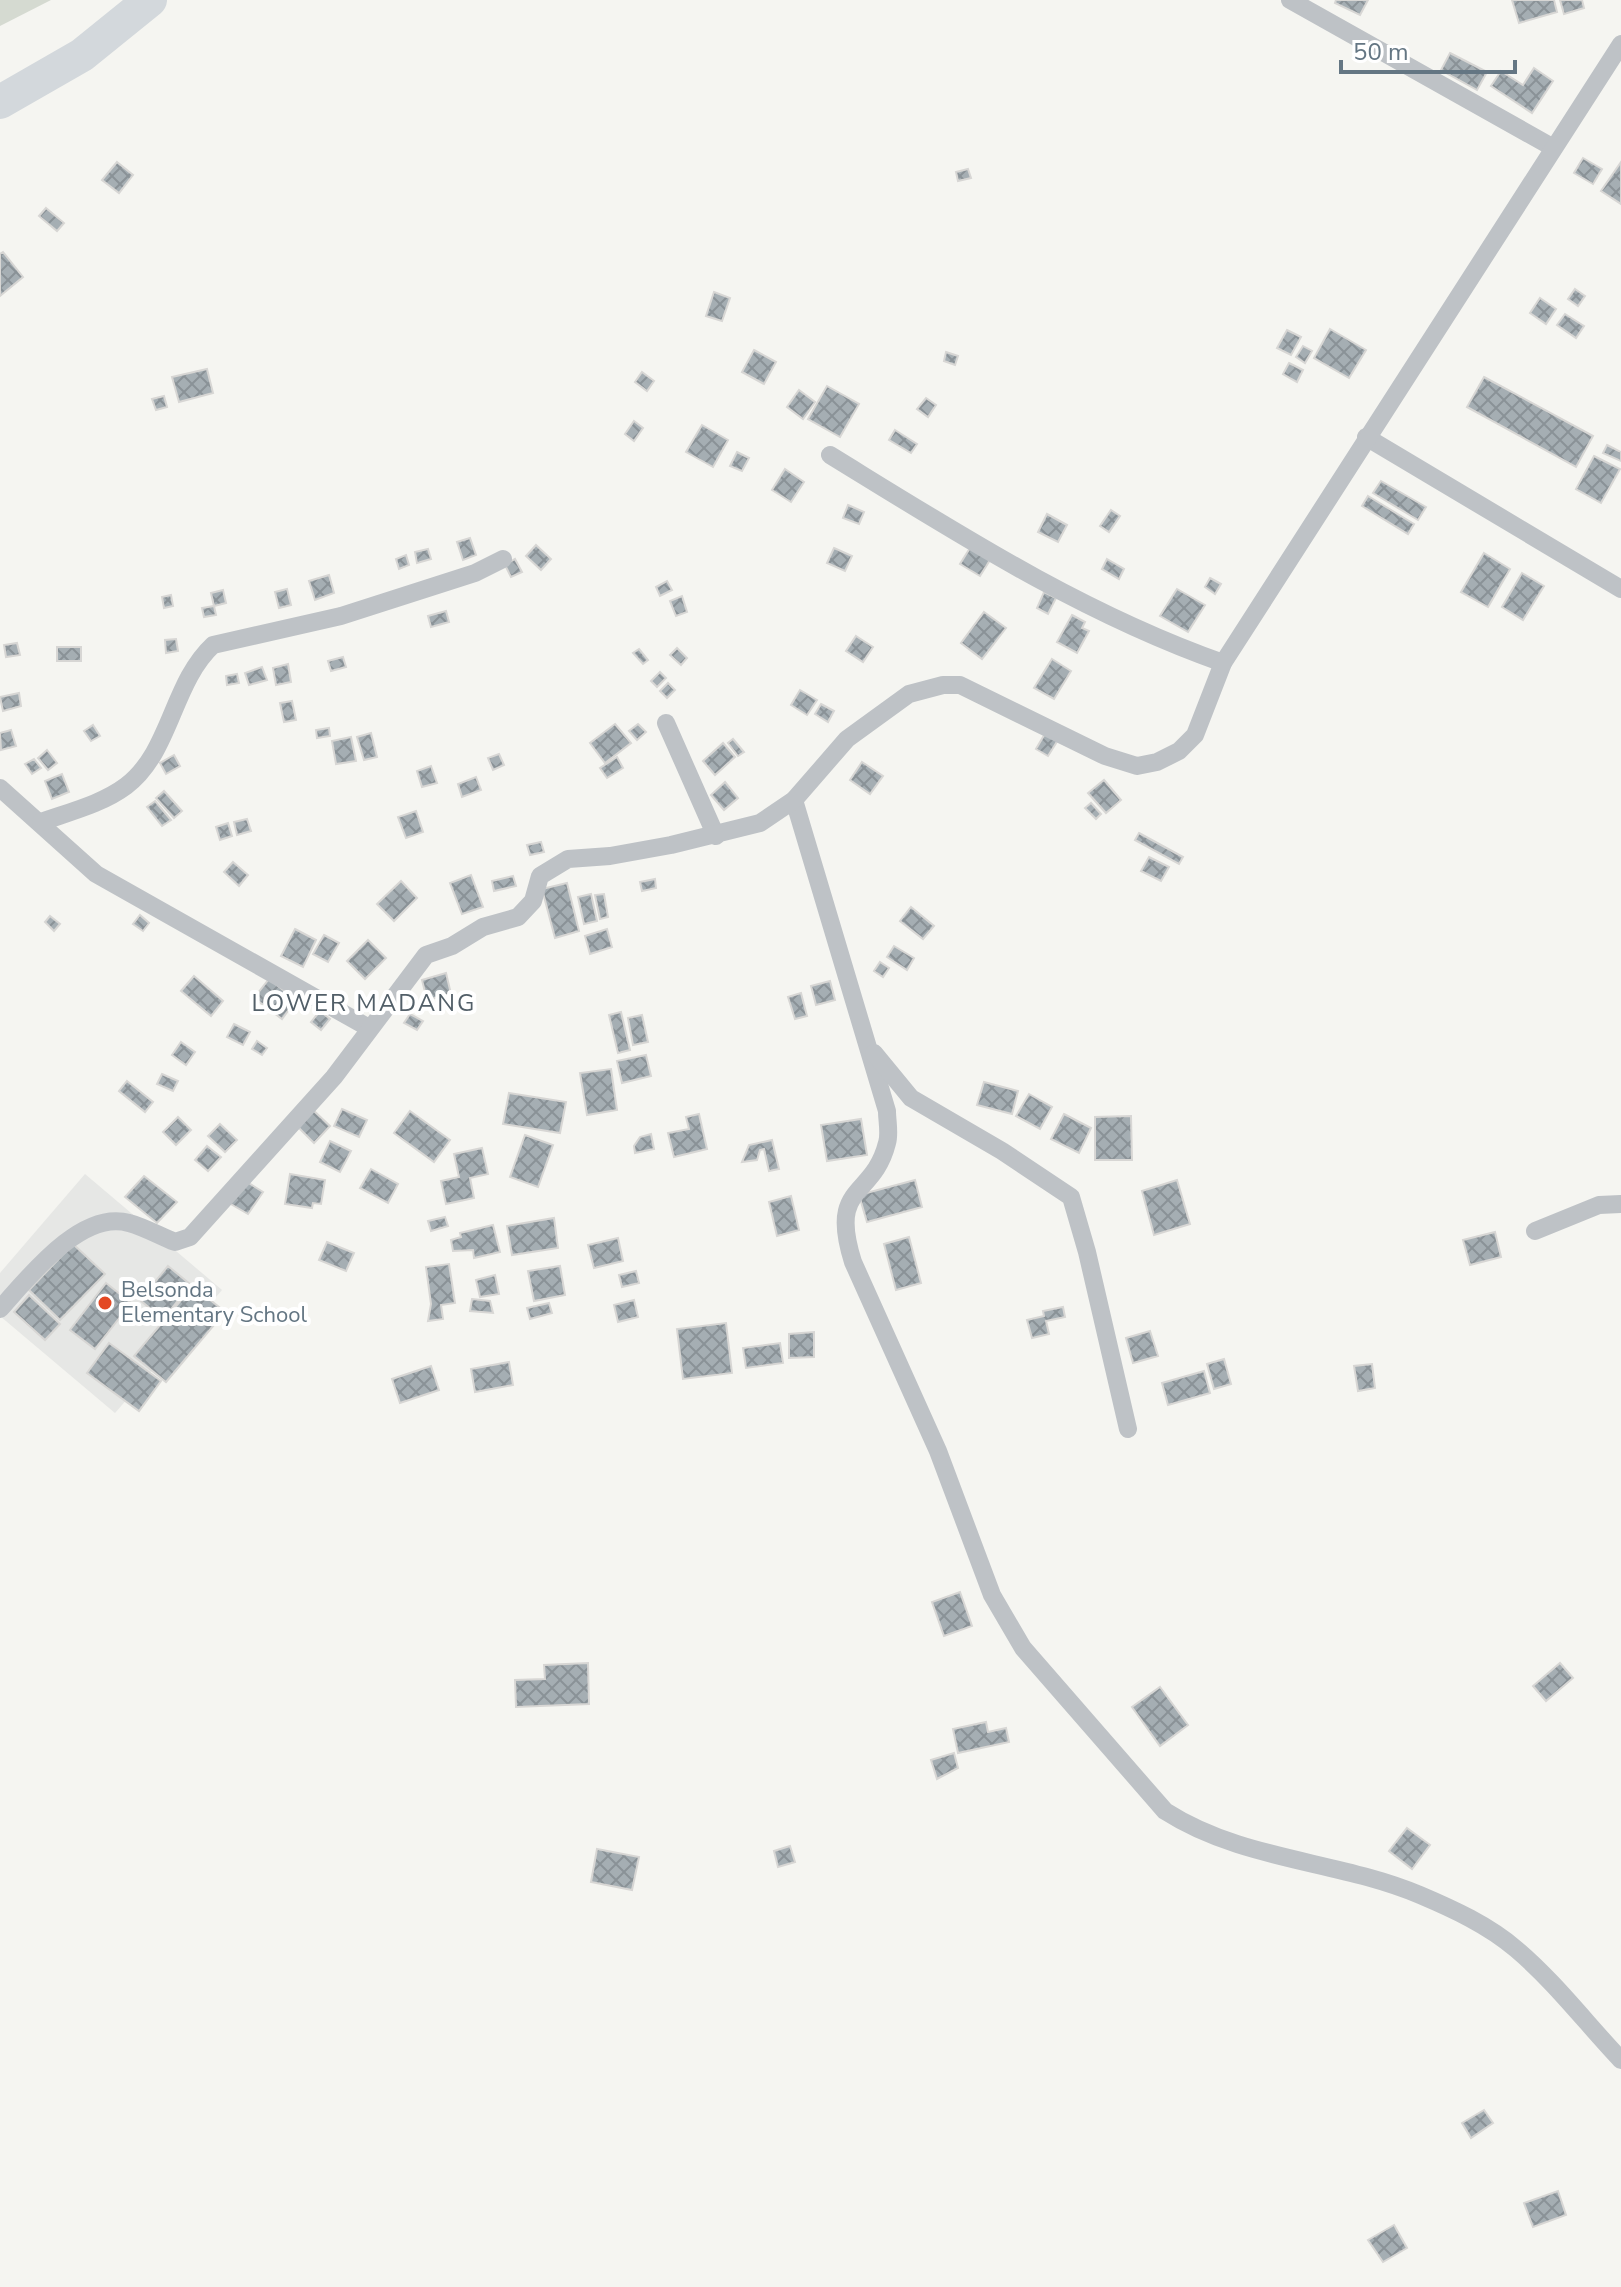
<svg xmlns="http://www.w3.org/2000/svg" width="1621" height="2287" font-family="'Nunito Sans',sans-serif">
<defs>
<pattern id="building-cross-hatch" width="8" height="8" patternUnits="userSpaceOnUse" patternTransform="scale(2)"><rect width="8" height="8" fill="#a5aeb3"/><path d="M0 0l8 8M0 8l8-8" fill="none" stroke="#8a9297"/></pattern>
</defs>
<rect width="100%" height="100%" fill="#f5f5f1"/>
<!-- built -->
<path fill="#e6e7e5" d="M 85,1174 L 222,1290 L 115,1413 L 0,1316 L 0,1273 Z"/>
<!-- grass -->
<path fill="#d5dad1" d="M 0,0 L 51,0 L 0,26 Z"/>
<!-- building -->
<g fill="url(#building-cross-hatch)" stroke="#d7d6d4" stroke-width="2">
<path d="M 1336,0 L 1368,0 L 1360,15 L 1335,3 Z"/>
<path d="M 1512,0 L 1554,0 L 1557,12 L 1519,23 Z"/>
<path d="M 1560,0 L 1582,0 L 1584,8 L 1564,14 Z"/>
<path d="M 1450,53 L 1487,72 L 1477,90 L 1441,70 Z"/>
<path d="M 1534,68 L 1553,81 L 1532,113 L 1491,86 L 1501,71 L 1523,85 Z"/>
<path d="M 1583,158 L 1602,169 L 1593,184 L 1574,173 Z"/>
<path d="M 117,162 L 133,175 L 119,193 L 102,180 Z"/>
<path d="M 1621,162 L 1621,204 L 1601,191 Z"/>
<path d="M 968,169 L 971,178 L 958,181 L 956,172 Z"/>
<path d="M 46,208 L 64,223 L 57,231 L 39,216 Z"/>
<path d="M 3,252 L 23,277 L 0,296 L 0,254 Z"/>
<path d="M 1575,289 L 1585,296 L 1578,306 L 1568,299 Z"/>
<path d="M 714,292 L 730,298 L 722,321 L 706,316 Z"/>
<path d="M 1540,298 L 1556,309 L 1546,324 L 1530,313 Z"/>
<path d="M 1565,314 L 1584,326 L 1576,338 L 1557,325 Z"/>
<path d="M 1330,329 L 1366,350 L 1349,378 L 1314,358 Z"/>
<path d="M 1287,330 L 1301,337 L 1291,355 L 1277,348 Z"/>
<path d="M 1303,346 L 1312,351 L 1305,363 L 1296,357 Z"/>
<path d="M 754,350 L 776,362 L 764,384 L 742,372 Z"/>
<path d="M 946,352 L 958,356 L 955,365 L 944,361 Z"/>
<path d="M 1289,363 L 1303,370 L 1297,382 L 1283,374 Z"/>
<path d="M 207,369 L 213,393 L 179,402 L 172,377 Z"/>
<path d="M 642,372 L 654,381 L 647,391 L 635,382 Z"/>
<path d="M 1484,377 L 1593,436 L 1576,467 L 1467,407 Z"/>
<path d="M 827,386 L 859,404 L 840,437 L 808,419 Z"/>
<path d="M 799,390 L 815,402 L 803,419 L 787,407 Z"/>
<path d="M 164,396 L 167,407 L 156,410 L 152,399 Z"/>
<path d="M 926,398 L 936,405 L 928,417 L 917,409 Z"/>
<path d="M 634,421 L 643,428 L 634,441 L 625,434 Z"/>
<path d="M 702,425 L 728,440 L 713,467 L 686,452 Z"/>
<path d="M 895,430 L 917,444 L 911,453 L 889,440 Z"/>
<path d="M 1607,445 L 1621,452 L 1621,461 L 1603,453 Z"/>
<path d="M 737,452 L 749,458 L 742,471 L 730,466 Z"/>
<path d="M 1594,456 L 1620,469 L 1601,503 L 1576,489 Z"/>
<path d="M 785,469 L 804,482 L 791,502 L 772,490 Z"/>
<path d="M 1381,481 L 1426,507 L 1418,520 L 1373,493 Z"/>
<path d="M 1368,496 L 1414,524 L 1408,534 L 1362,506 Z"/>
<path d="M 848,505 L 864,512 L 859,524 L 843,518 Z"/>
<path d="M 1111,510 L 1120,516 L 1109,532 L 1100,526 Z"/>
<path d="M 1047,514 L 1067,525 L 1058,542 L 1038,532 Z"/>
<path d="M 470,538 L 476,555 L 463,560 L 457,542 Z"/>
<path d="M 536,545 L 551,559 L 541,570 L 526,556 Z"/>
<path d="M 834,548 L 852,556 L 845,571 L 827,563 Z"/>
<path d="M 970,548 L 990,560 L 980,576 L 960,564 Z"/>
<path d="M 428,549 L 431,559 L 417,563 L 415,552 Z"/>
<path d="M 1484,553 L 1510,569 L 1488,607 L 1461,592 Z"/>
<path d="M 406,555 L 409,565 L 399,569 L 396,559 Z"/>
<path d="M 515,559 L 522,572 L 511,577 L 505,565 Z"/>
<path d="M 1107,559 L 1124,569 L 1119,579 L 1102,569 Z"/>
<path d="M 1522,573 L 1544,586 L 1523,620 L 1502,607 Z"/>
<path d="M 329,575 L 334,593 L 315,600 L 309,581 Z"/>
<path d="M 1210,578 L 1221,584 L 1215,594 L 1205,587 Z"/>
<path d="M 667,581 L 672,590 L 660,596 L 656,587 Z"/>
<path d="M 287,589 L 291,605 L 279,608 L 275,592 Z"/>
<path d="M 1177,589 L 1205,605 L 1188,632 L 1160,616 Z"/>
<path d="M 223,590 L 226,603 L 214,606 L 211,593 Z"/>
<path d="M 1044,592 L 1056,598 L 1048,614 L 1037,608 Z"/>
<path d="M 171,595 L 173,606 L 164,608 L 162,597 Z"/>
<path d="M 682,596 L 687,612 L 676,616 L 670,601 Z"/>
<path d="M 214,606 L 216,615 L 204,617 L 202,608 Z"/>
<path d="M 446,611 L 449,622 L 431,627 L 428,616 Z"/>
<path d="M 984,612 L 1006,628 L 982,659 L 961,643 Z"/>
<path d="M 1072,615 L 1085,622 L 1082,628 L 1089,631 L 1077,653 L 1057,642 Z"/>
<path d="M 856,636 L 873,647 L 863,662 L 846,651 Z"/>
<path d="M 176,639 L 178,651 L 166,653 L 165,640 Z"/>
<path d="M 17,643 L 20,655 L 6,657 L 4,645 Z"/>
<rect x="57" y="647" width="24" height="14"/>
<path d="M 677,648 L 687,658 L 681,665 L 670,655 Z"/>
<path d="M 639,649 L 648,660 L 643,664 L 633,653 Z"/>
<path d="M 343,657 L 346,667 L 331,671 L 328,661 Z"/>
<path d="M 1052,659 L 1071,671 L 1054,699 L 1034,688 Z"/>
<path d="M 288,664 L 291,682 L 276,685 L 273,668 Z"/>
<path d="M 262,667 L 267,680 L 249,685 L 245,673 Z"/>
<path d="M 660,672 L 666,678 L 657,687 L 651,681 Z"/>
<path d="M 237,674 L 239,683 L 227,685 L 226,676 Z"/>
<path d="M 668,683 L 675,690 L 667,698 L 660,691 Z"/>
<path d="M 800,690 L 817,700 L 807,715 L 791,705 Z"/>
<path d="M 19,693 L 21,706 L 3,711 L 0,697 Z"/>
<path d="M 292,701 L 296,720 L 284,722 L 280,703 Z"/>
<path d="M 821,704 L 834,711 L 828,722 L 815,714 Z"/>
<path d="M 615,724 L 631,743 L 605,763 L 590,743 Z"/>
<path d="M 638,724 L 646,732 L 637,740 L 629,731 Z"/>
<path d="M 93,725 L 100,736 L 91,741 L 84,731 Z"/>
<path d="M 329,728 L 330,736 L 317,738 L 316,730 Z"/>
<path d="M 11,730 L 16,746 L 1,750 L 0,733 Z"/>
<path d="M 1046,732 L 1058,740 L 1048,756 L 1036,749 Z"/>
<path d="M 371,733 L 377,757 L 364,760 L 357,737 Z"/>
<path d="M 351,737 L 356,761 L 336,764 L 332,741 Z"/>
<path d="M 733,739 L 744,752 L 738,756 L 728,743 Z"/>
<path d="M 723,743 L 735,757 L 715,775 L 703,761 Z"/>
<path d="M 47,750 L 57,763 L 48,770 L 38,758 Z"/>
<path d="M 499,754 L 504,765 L 493,770 L 488,758 Z"/>
<path d="M 174,755 L 180,766 L 166,774 L 160,763 Z"/>
<path d="M 617,757 L 623,768 L 607,778 L 600,768 Z"/>
<path d="M 34,759 L 41,768 L 32,774 L 25,764 Z"/>
<path d="M 862,762 L 883,776 L 870,794 L 850,780 Z"/>
<path d="M 431,766 L 437,783 L 422,787 L 417,771 Z"/>
<path d="M 62,774 L 69,792 L 52,799 L 45,781 Z"/>
<path d="M 476,777 L 481,790 L 462,797 L 458,784 Z"/>
<path d="M 1104,780 L 1121,800 L 1106,813 L 1088,793 Z"/>
<path d="M 725,782 L 738,798 L 724,810 L 711,795 Z"/>
<path d="M 164,791 L 182,811 L 174,818 L 156,798 Z"/>
<path d="M 155,801 L 171,820 L 162,826 L 147,807 Z"/>
<path d="M 1091,803 L 1101,814 L 1096,819 L 1085,808 Z"/>
<path d="M 416,811 L 423,832 L 406,838 L 398,817 Z"/>
<path d="M 247,819 L 251,831 L 237,835 L 234,822 Z"/>
<path d="M 228,823 L 232,836 L 220,840 L 216,827 Z"/>
<path d="M 1139,833 L 1183,857 L 1179,864 L 1135,840 Z"/>
<path d="M 541,842 L 544,852 L 530,855 L 527,845 Z"/>
<path d="M 1149,857 L 1169,867 L 1161,881 L 1141,871 Z"/>
<path d="M 233,862 L 248,875 L 239,886 L 224,872 Z"/>
<path d="M 471,875 L 483,907 L 462,914 L 450,883 Z"/>
<path d="M 513,876 L 516,886 L 494,891 L 492,881 Z"/>
<path d="M 655,879 L 656,888 L 642,891 L 640,882 Z"/>
<path d="M 401,881 L 417,898 L 394,921 L 377,904 Z"/>
<path d="M 567,883 L 579,931 L 555,938 L 542,889 Z"/>
<path d="M 591,894 L 597,921 L 584,924 L 578,897 Z"/>
<path d="M 604,894 L 608,917 L 600,919 L 595,895 Z"/>
<path d="M 911,907 L 934,926 L 923,939 L 900,921 Z"/>
<path d="M 140,915 L 149,923 L 143,931 L 133,924 Z"/>
<path d="M 50,916 L 60,924 L 54,931 L 45,922 Z"/>
<path d="M 295,929 L 316,940 L 303,967 L 281,956 Z"/>
<path d="M 607,929 L 612,947 L 590,954 L 585,936 Z"/>
<path d="M 324,935 L 339,943 L 328,962 L 313,954 Z"/>
<path d="M 368,940 L 386,958 L 365,979 L 347,961 Z"/>
<path d="M 894,946 L 914,958 L 907,970 L 887,957 Z"/>
<path d="M 880,962 L 889,968 L 883,977 L 874,971 Z"/>
<path d="M 446,973 L 451,994 L 427,1000 L 422,980 Z"/>
<path d="M 194,976 L 223,1001 L 211,1016 L 181,991 Z"/>
<path d="M 269,979 L 296,1000 L 282,1019 L 254,998 Z"/>
<path d="M 830,981 L 835,1000 L 816,1005 L 811,986 Z"/>
<path d="M 801,993 L 807,1016 L 795,1019 L 788,997 Z"/>
<path d="M 320,1011 L 330,1019 L 321,1030 L 311,1022 Z"/>
<path d="M 621,1012 L 630,1050 L 618,1053 L 609,1015 Z"/>
<path d="M 410,1014 L 423,1021 L 417,1030 L 404,1023 Z"/>
<path d="M 642,1015 L 648,1042 L 633,1045 L 628,1018 Z"/>
<path d="M 234,1024 L 250,1032 L 243,1045 L 227,1037 Z"/>
<path d="M 257,1041 L 267,1048 L 262,1055 L 252,1049 Z"/>
<path d="M 181,1042 L 195,1052 L 186,1065 L 172,1055 Z"/>
<path d="M 646,1055 L 651,1076 L 622,1083 L 617,1061 Z"/>
<path d="M 611,1069 L 617,1110 L 587,1115 L 580,1073 Z"/>
<path d="M 162,1074 L 178,1081 L 173,1091 L 157,1084 Z"/>
<path d="M 127,1081 L 153,1102 L 145,1112 L 119,1091 Z"/>
<path d="M 984,1082 L 1018,1091 L 1012,1114 L 977,1105 Z"/>
<path d="M 509,1093 L 566,1102 L 560,1133 L 503,1124 Z"/>
<path d="M 1029,1094 L 1052,1107 L 1040,1129 L 1016,1116 Z"/>
<path d="M 312,1109 L 330,1126 L 314,1143 L 297,1126 Z"/>
<path d="M 342,1109 L 367,1120 L 359,1137 L 334,1126 Z"/>
<path d="M 410,1111 L 450,1140 L 434,1162 L 394,1133 Z"/>
<path d="M 699,1114 L 707,1149 L 674,1157 L 668,1133 L 689,1129 L 686,1117 Z"/>
<path d="M 1064,1114 L 1091,1128 L 1079,1153 L 1051,1139 Z"/>
<path d="M 1131,1116 L 1132,1160 L 1095,1160 L 1095,1117 Z"/>
<path d="M 178,1117 L 191,1130 L 176,1145 L 163,1132 Z"/>
<path d="M 861,1119 L 867,1155 L 827,1161 L 821,1125 Z"/>
<path d="M 220,1124 L 237,1140 L 225,1152 L 208,1136 Z"/>
<path d="M 651,1134 L 654,1149 L 635,1153 L 634,1146 L 640,1137 Z"/>
<path d="M 525,1135 L 553,1145 L 538,1187 L 510,1177 Z"/>
<path d="M 772,1140 L 779,1169 L 769,1171 L 764,1149 L 760,1150 L 757,1160 L 742,1162 L 749,1145 Z"/>
<path d="M 330,1141 L 351,1151 L 340,1172 L 320,1162 Z"/>
<path d="M 207,1146 L 221,1157 L 208,1171 L 195,1160 Z"/>
<path d="M 482,1148 L 488,1174 L 470,1178 L 474,1198 L 446,1204 L 441,1181 L 459,1177 L 454,1154 Z"/>
<path d="M 371,1169 L 398,1184 L 388,1203 L 360,1188 Z"/>
<path d="M 290,1174 L 325,1180 L 321,1204 L 313,1203 L 312,1208 L 285,1204 Z"/>
<path d="M 144,1176 L 177,1202 L 157,1223 L 125,1197 Z"/>
<path d="M 244,1180 L 263,1192 L 248,1214 L 229,1203 Z"/>
<path d="M 915,1180 L 922,1207 L 867,1222 L 859,1195 Z"/>
<path d="M 1177,1180 L 1190,1224 L 1154,1235 L 1142,1191 Z"/>
<path d="M 791,1196 L 799,1230 L 777,1236 L 769,1202 Z"/>
<path d="M 445,1217 L 448,1226 L 431,1231 L 428,1221 Z"/>
<path d="M 554,1218 L 558,1248 L 512,1255 L 507,1226 Z"/>
<path d="M 493,1225 L 500,1252 L 474,1258 L 473,1250 L 453,1251 L 451,1240 L 461,1237 L 460,1233 Z"/>
<path d="M 1495,1232 L 1501,1257 L 1470,1265 L 1463,1240 Z"/>
<path d="M 909,1237 L 921,1283 L 896,1290 L 884,1244 Z"/>
<path d="M 618,1238 L 623,1261 L 594,1268 L 588,1245 Z"/>
<path d="M 327,1242 L 354,1253 L 346,1271 L 319,1260 Z"/>
<path d="M 73,1244 L 105,1274 L 60,1320 L 29,1290 Z"/>
<path d="M 449,1264 L 455,1303 L 441,1305 L 443,1319 L 428,1321 L 431,1304 L 426,1267 Z"/>
<path d="M 168,1266 L 191,1285 L 163,1319 L 140,1300 Z"/>
<path d="M 560,1266 L 565,1295 L 534,1301 L 528,1271 Z"/>
<path d="M 636,1271 L 639,1283 L 622,1287 L 619,1275 Z"/>
<path d="M 495,1275 L 499,1294 L 480,1297 L 476,1280 Z"/>
<path d="M 106,1283 L 131,1303 L 95,1349 L 70,1330 Z"/>
<path d="M 193,1286 L 225,1312 L 166,1382 L 134,1356 Z"/>
<path d="M 29,1295 L 60,1324 L 45,1340 L 14,1312 Z"/>
<path d="M 472,1299 L 490,1301 L 493,1313 L 470,1311 Z"/>
<path d="M 634,1300 L 638,1317 L 618,1322 L 614,1305 Z"/>
<path d="M 549,1303 L 552,1313 L 530,1319 L 527,1308 Z"/>
<path d="M 1063,1307 L 1065,1317 L 1046,1321 L 1049,1334 L 1032,1338 L 1027,1320 L 1044,1316 L 1043,1311 Z"/>
<path d="M 726,1323 L 732,1373 L 683,1379 L 677,1329 Z"/>
<path d="M 1150,1331 L 1158,1356 L 1133,1363 L 1126,1338 Z"/>
<path d="M 814,1332 L 814,1357 L 789,1358 L 789,1334 Z"/>
<path d="M 109,1343 L 161,1381 L 139,1411 L 87,1373 Z"/>
<path d="M 780,1343 L 783,1363 L 746,1368 L 743,1348 Z"/>
<path d="M 1224,1359 L 1231,1384 L 1214,1389 L 1207,1364 Z"/>
<path d="M 509,1362 L 513,1385 L 475,1392 L 471,1369 Z"/>
<path d="M 1372,1364 L 1375,1388 L 1358,1391 L 1354,1366 Z"/>
<path d="M 431,1366 L 439,1390 L 400,1403 L 392,1379 Z"/>
<path d="M 1204,1371 L 1210,1393 L 1168,1405 L 1162,1383 Z"/>
<path d="M 960,1592 L 972,1626 L 944,1636 L 932,1602 Z"/>
<path d="M 588,1663 L 589,1704 L 516,1707 L 515,1680 L 545,1679 L 544,1665 Z"/>
<path d="M 1560,1663 L 1573,1678 L 1546,1701 L 1533,1686 Z"/>
<path d="M 1160,1687 L 1188,1725 L 1160,1746 L 1132,1707 Z"/>
<path d="M 986,1722 L 988,1732 L 1006,1728 L 1009,1742 L 958,1753 L 953,1729 Z"/>
<path d="M 954,1753 L 958,1768 L 937,1779 L 931,1760 Z"/>
<path d="M 1407,1828 L 1430,1845 L 1412,1869 L 1389,1851 Z"/>
<path d="M 790,1846 L 795,1862 L 778,1867 L 774,1851 Z"/>
<path d="M 597,1849 L 639,1857 L 632,1890 L 591,1882 Z"/>
<path d="M 1484,2110 L 1493,2123 L 1471,2138 L 1462,2123 Z"/>
<path d="M 1558,2191 L 1566,2215 L 1533,2227 L 1524,2203 Z"/>
<path d="M 1394,2225 L 1407,2248 L 1383,2262 L 1368,2240 Z"/>
</g>
<g fill="none" stroke-linecap="round" stroke-linejoin="round">
<!-- street -->
<g stroke="#bec2c6" stroke-width="18">
<path d="M 1290,0 L 1552,147"/>
<path d="M 1366,437 L 1621,589"/>
<path d="M 830,455 C 957,533 1081,613 1223,663"/>
<path d="M 666,723 L 716,836"/>
<path d="M 0,788 L 96,874 L 369,1028"/>
<path d="M 794,800 L 887,1111 C 887,1121 890,1134 887,1143 C 873,1199 828,1183 853,1262 L 938,1451 L 992,1595 L 1023,1648 L 1165,1811 C 1243,1861 1337,1860 1420,1895 C 1453,1909 1488,1925 1516,1949 C 1554,1981 1586,2023 1621,2060"/>
<path d="M 41,822 C 69,812 102,804 126,786 C 171,752 172,683 213,645 L 341,616 L 475,573 L 503,559"/>
<path d="M 874,1053 L 911,1098 L 1002,1151 L 1071,1197 L 1087,1252 L 1128,1429"/>
<path d="M 1535,1231 L 1599,1205 L 1621,1204"/>
<path d="M 0,1309 C 28,1278 81,1209 129,1223 C 144,1227 160,1236 175,1242 L 190,1237 L 334,1077 L 426,955 L 452,946 L 483,927 L 518,917 L 533,901 L 540,876 L 568,859 L 610,856 L 671,845 L 760,823 L 794,800 L 847,739 L 909,694 L 943,685 L 960,685 L 1105,756 L 1137,766 L 1157,762 L 1179,751 L 1195,735 L 1223,663 L 1621,44"/>
</g>
<!-- highway -->
<path stroke="#d3d8dc" stroke-width="34" d="M 0,102 L 82,55 L 150,0"/>
</g>
<!-- markers -->
<circle fill="#e34823" stroke="#fff" stroke-width="3" cx="105" cy="1303" r="8"/>
<g text-anchor="middle" dominant-baseline="central" stroke-width="8" stroke-linejoin="round" paint-order="stroke">
<!-- poi labels -->
<g font-size="22" fill="#647683" stroke="#fff" text-anchor="start">
<text x="121" y="1290">Belsonda<tspan x="121" dy="25">Elementary School</tspan></text>
</g>
<!-- neighbourhood labels -->
<g font-size="24" letter-spacing="2" fill="#525f68" stroke="#fff">
<text x="364" y="1003">LOWER MADANG</text>
</g>
</g>
<!-- scale -->
<path d="M1341 60v12h174v-12" fill="none" stroke="#647683" stroke-width="4"/>
<text x="1353" y="60" font-size="24" fill="#647683" stroke="#ffffff" stroke-width="6" paint-order="stroke">50 m</text>
</svg>
